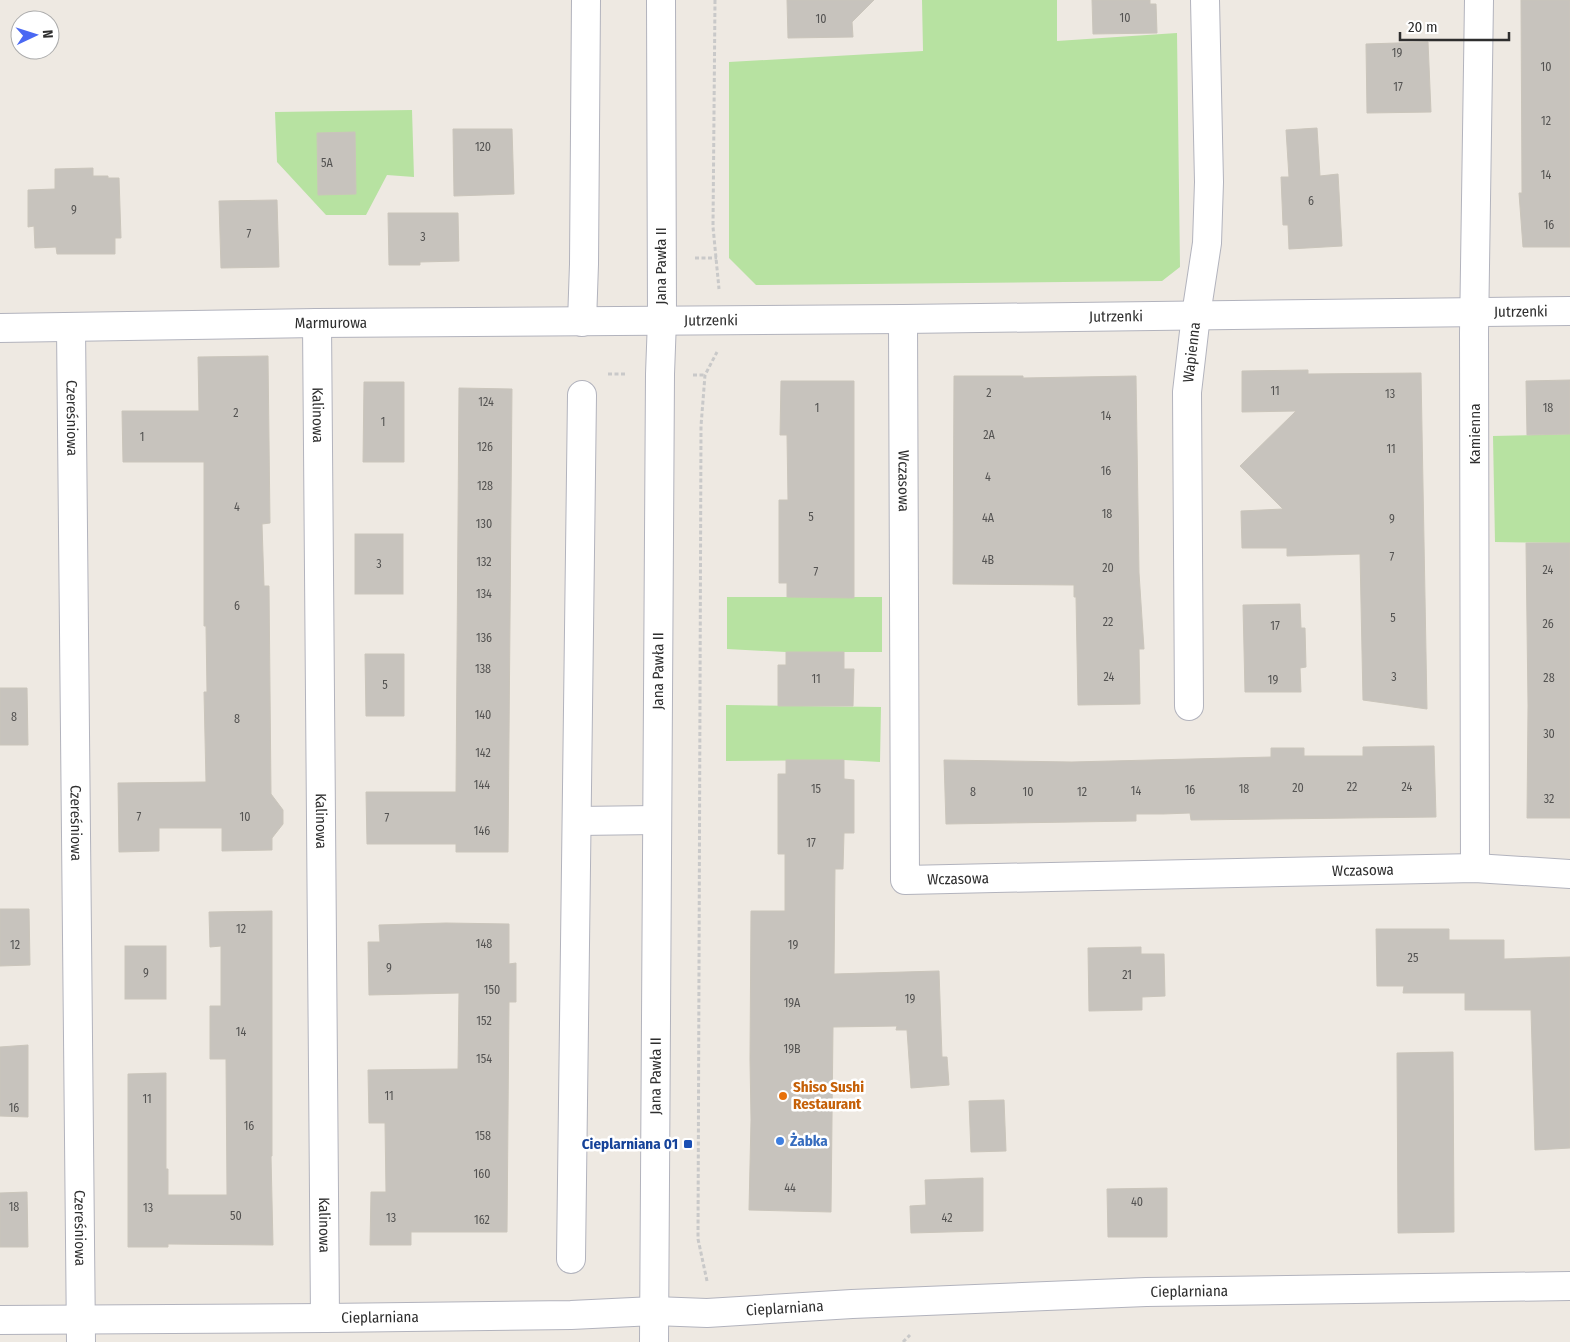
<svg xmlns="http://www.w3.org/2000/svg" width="1570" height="1342" font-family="'Fira Sans Condensed',sans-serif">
<rect width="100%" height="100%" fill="#eee9e2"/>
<!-- green -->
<g fill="#b7e2a1">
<path d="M 922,0 L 1057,0 L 1057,41 L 1177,33 L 1180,267 L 1162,281 L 756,285 L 729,258 L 729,62 L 923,51 Z"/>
<path d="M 412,110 L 414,177 L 387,175 L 366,215 L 326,215 L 277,162 L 275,112 Z"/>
<path d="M 1570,434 L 1570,543 L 1495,542 L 1493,436 Z"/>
<path d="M 727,597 L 882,597 L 882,652 L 786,652 L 727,649 Z"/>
<path d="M 726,705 L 881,707 L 880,762 L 844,760 L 726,761 Z"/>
</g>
<!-- building -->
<g fill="#c7c3bd" stroke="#cac5bb">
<path d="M 787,0 L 874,0 L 852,22 L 853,37 L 788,38 Z"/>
<path d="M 1092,0 L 1150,0 L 1150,4 L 1156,4 L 1157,33 L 1093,34 Z"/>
<path d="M 1521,0 L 1570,0 L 1570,247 L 1523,247 L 1519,193 L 1522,193 Z"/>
<path d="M 1428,42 L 1431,112 L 1367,113 L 1366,44 Z"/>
<path d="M 1317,128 L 1320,176 L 1338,174 L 1342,246 L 1289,249 L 1288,225 L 1283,225 L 1281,177 L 1289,177 L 1286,130 Z"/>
<path d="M 453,129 L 512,129 L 514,194 L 454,196 Z"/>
<path d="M 355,132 L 356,194 L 318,195 L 317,133 Z"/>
<path d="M 93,168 L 93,176 L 108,176 L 108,178 L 119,178 L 121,238 L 115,238 L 115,254 L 57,254 L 56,247 L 35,248 L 34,226 L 28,227 L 28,190 L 55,189 L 55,169 Z"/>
<path d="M 277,200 L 279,267 L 221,268 L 219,201 Z"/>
<path d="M 388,213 L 458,213 L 459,261 L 420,262 L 420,265 L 389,265 Z"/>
<path d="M 268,356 L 270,523 L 262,524 L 264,586 L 269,586 L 271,794 L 283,810 L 283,824 L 272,838 L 272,850 L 222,851 L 222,828 L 159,828 L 159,851 L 119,852 L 118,783 L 206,782 L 204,692 L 207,692 L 206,626 L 204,626 L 204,462 L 123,462 L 122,411 L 199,411 L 198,357 Z"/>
<path d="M 1308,370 L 1308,374 L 1421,373 L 1427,709 L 1363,700 L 1360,554 L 1287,556 L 1287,548 L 1242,548 L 1241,511 L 1283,509 L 1240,466 L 1296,411 L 1242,412 L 1242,371 Z"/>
<path d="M 954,376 L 1023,376 L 1023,378 L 1136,376 L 1139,573 L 1144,649 L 1139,649 L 1140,704 L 1078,705 L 1076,597 L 1074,597 L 1074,585 L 953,584 Z"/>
<path d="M 1570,380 L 1570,434 L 1527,435 L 1526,381 Z"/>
<path d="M 781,381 L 854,381 L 854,598 L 787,597 L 787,583 L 779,583 L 779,500 L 788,500 L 787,435 L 780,435 Z"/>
<path d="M 364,382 L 404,382 L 404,462 L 363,462 Z"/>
<path d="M 459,388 L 512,389 L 508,852 L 456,852 L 456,844 L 367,844 L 366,792 L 456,792 Z"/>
<rect x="355" y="534" width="48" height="60"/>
<path d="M 1526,543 L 1570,543 L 1570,818 L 1527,818 L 1528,705 Z"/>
<path d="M 1300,604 L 1301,628 L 1305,628 L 1306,667 L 1300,668 L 1301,692 L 1245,692 L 1243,605 Z"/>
<path d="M 786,652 L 844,652 L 844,669 L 854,669 L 853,706 L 778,706 L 778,665 L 786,665 Z"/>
<path d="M 365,654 L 404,654 L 404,716 L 366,716 Z"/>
<path d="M 0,688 L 27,688 L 28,745 L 0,745 Z"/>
<path d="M 1434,746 L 1436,817 L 1191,820 L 1190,813 L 1163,814 L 1136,814 L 1136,821 L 946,824 L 944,760 L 1072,762 L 1271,757 L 1271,748 L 1304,748 L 1304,756 L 1363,756 L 1363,747 Z"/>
<path d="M 786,760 L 844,760 L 844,779 L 854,780 L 854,833 L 844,833 L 843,869 L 835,869 L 834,974 L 939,971 L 942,1057 L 947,1057 L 949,1085 L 911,1088 L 907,1030 L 896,1030 L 897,1026 L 833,1027 L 831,1212 L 749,1210 L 751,1120 L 750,1059 L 751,911 L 785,911 L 785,854 L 778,854 L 778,774 L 786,774 Z"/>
<path d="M 0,909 L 29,909 L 30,965 L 0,966 Z"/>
<path d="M 272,911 L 272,1156 L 271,1156 L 273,1245 L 168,1244 L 168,1247 L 128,1247 L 128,1074 L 166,1073 L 166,1169 L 168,1169 L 168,1195 L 227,1195 L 226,1059 L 210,1059 L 210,1006 L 221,1006 L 221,946 L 210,947 L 209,912 Z"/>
<path d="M 446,923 L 509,924 L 509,964 L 516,963 L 516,1002 L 509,1002 L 507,1232 L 411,1232 L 411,1245 L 370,1245 L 371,1192 L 386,1192 L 385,1123 L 369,1123 L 368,1070 L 458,1069 L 459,993 L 369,995 L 368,942 L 380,942 L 379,925 Z"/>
<path d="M 1376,929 L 1449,929 L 1449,940 L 1504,940 L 1504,959 L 1570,957 L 1570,1148 L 1535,1150 L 1531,1010 L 1465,1010 L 1465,993 L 1403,993 L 1404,986 L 1377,986 Z"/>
<rect x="125" y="946" width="41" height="53"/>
<path d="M 1141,947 L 1141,954 L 1164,954 L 1165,996 L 1142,997 L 1142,1010 L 1089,1011 L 1088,948 Z"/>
<path d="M 28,1045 L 28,1117 L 0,1116 L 0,1047 Z"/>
<path d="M 1453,1052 L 1454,1232 L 1398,1233 L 1397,1053 Z"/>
<path d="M 1004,1100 L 1006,1151 L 971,1152 L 969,1101 Z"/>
<path d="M 983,1178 L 983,1231 L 911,1233 L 910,1206 L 926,1205 L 925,1180 Z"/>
<path d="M 1167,1188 L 1167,1237 L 1108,1237 L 1107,1189 Z"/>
<path d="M 27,1192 L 28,1247 L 0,1247 L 0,1193 Z"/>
</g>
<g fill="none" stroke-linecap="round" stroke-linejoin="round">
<defs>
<g id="minor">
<path id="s1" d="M 903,319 L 905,880 L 1475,868 L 1570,874"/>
<path d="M 582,322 L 584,264 L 586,0"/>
<path id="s2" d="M 317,323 L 325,1318"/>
<path id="s3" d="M 71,327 L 81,1342"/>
<path id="s4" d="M 0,328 L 317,323 L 903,319 L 1570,311"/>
<path id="s5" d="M 1189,706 L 1187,392 L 1196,315 L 1207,243 L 1209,182 L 1205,0"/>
<path d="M 577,821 L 657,820"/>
<path d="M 1475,868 L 1474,333 L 1479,0"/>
<path d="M 571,1259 L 582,395"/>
<path id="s6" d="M 0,1320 L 325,1318 L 571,1315 L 654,1311 L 707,1313 L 852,1304 L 1146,1292 L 1570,1286"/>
<path id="s7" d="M 654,1342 L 660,374 L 662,320 L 661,0"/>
</g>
</defs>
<!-- minor casing -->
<use href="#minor" stroke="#b2b3bd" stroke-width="30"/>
<!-- path -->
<g stroke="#c9c9c9" stroke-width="3" stroke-dasharray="4 2.5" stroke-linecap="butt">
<path d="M 715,0 L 713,227 L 719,289"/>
<path d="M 695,258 L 717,258"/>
<path d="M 608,374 L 626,374"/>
<path d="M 693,375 L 705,375"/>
<path d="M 707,1281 L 698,1239 L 701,426 L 705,375 L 717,352"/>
<path d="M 903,1342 L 910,1335"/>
</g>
<!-- minor -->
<use href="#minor" stroke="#fff" stroke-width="28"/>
</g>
<!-- markers -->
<circle fill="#e8710a" stroke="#fff" stroke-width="2" cx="783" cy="1096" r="5"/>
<circle fill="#3f7fe0" stroke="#fff" stroke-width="2" cx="780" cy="1141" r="5"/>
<rect fill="#1a4fb4" stroke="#fff" stroke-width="2" x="683" y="1139" width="10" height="10" rx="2.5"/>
<g text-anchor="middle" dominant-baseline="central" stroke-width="5" stroke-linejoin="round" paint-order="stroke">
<!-- number labels -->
<g font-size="12" fill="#545352">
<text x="1125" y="18">10</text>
<text x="821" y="19">10</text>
<text x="1397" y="53">19</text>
<text x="1546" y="67">10</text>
<text x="1398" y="87">17</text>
<text x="1546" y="121">12</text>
<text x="483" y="147">120</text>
<text x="327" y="163">5A</text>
<text x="1546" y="175">14</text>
<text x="1311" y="201">6</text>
<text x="74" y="210">9</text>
<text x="1549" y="225">16</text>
<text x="249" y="234">7</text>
<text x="423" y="237">3</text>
<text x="1275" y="391">11</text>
<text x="989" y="393">2</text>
<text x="1390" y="394">13</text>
<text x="486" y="402">124</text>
<text x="817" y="408">1</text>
<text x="1548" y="408">18</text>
<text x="236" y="413">2</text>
<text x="1106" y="416">14</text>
<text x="383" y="422">1</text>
<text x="989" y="435">2A</text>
<text x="142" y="437">1</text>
<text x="485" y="447">126</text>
<text x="1391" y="449">11</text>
<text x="1106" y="471">16</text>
<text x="988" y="477">4</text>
<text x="485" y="486">128</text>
<text x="237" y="507">4</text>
<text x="1107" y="514">18</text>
<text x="811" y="517">5</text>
<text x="988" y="518">4A</text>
<text x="1392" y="519">9</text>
<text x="484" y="524">130</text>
<text x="1392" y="557">7</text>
<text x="988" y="560">4B</text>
<text x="484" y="562">132</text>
<text x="379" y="564">3</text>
<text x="1108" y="568">20</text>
<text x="1548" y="570">24</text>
<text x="816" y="572">7</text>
<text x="484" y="594">134</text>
<text x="237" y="606">6</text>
<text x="1393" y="618">5</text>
<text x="1108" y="622">22</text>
<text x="1548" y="624">26</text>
<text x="1275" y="626">17</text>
<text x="484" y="638">136</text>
<text x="483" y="669">138</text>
<text x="1109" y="677">24</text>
<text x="1394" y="677">3</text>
<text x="1549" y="678">28</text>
<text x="816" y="679">11</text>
<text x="1273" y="680">19</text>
<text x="385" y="685">5</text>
<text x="483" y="715">140</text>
<text x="14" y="717">8</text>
<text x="237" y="719">8</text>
<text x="1549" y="734">30</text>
<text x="483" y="753">142</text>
<text x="482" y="785">144</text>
<text x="1352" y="787">22</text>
<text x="1407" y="787">24</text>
<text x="1298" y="788">20</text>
<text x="816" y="789">15</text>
<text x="1244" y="789">18</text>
<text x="1190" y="790">16</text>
<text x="1136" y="791">14</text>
<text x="973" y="792">8</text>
<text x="1028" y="792">10</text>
<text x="1082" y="792">12</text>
<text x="1549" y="799">32</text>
<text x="139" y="817">7</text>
<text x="245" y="817">10</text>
<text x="387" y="818">7</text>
<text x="482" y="831">146</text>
<text x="811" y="843">17</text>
<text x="241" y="929">12</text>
<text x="484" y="944">148</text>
<text x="15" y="945">12</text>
<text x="793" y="945">19</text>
<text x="1413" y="958">25</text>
<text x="389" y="968">9</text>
<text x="146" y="973">9</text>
<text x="1127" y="975">21</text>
<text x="492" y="990">150</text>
<text x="910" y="999">19</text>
<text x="792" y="1003">19A</text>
<text x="484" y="1021">152</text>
<text x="241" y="1032">14</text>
<text x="792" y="1049">19B</text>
<text x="484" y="1059">154</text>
<text x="389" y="1096">11</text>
<text x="147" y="1099">11</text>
<text x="14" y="1108">16</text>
<text x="249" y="1126">16</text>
<text x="483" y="1136">158</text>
<text x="482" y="1174">160</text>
<text x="790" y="1188">44</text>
<text x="1137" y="1202">40</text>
<text x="14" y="1207">18</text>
<text x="148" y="1208">13</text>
<text x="236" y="1216">50</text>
<text x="391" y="1218">13</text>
<text x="947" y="1218">42</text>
<text x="482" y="1220">162</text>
</g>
<!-- street labels -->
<g font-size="15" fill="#2e2e2e" stroke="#fff">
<text transform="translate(661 266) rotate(-90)">Jana Pawła II</text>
<text stroke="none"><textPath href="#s4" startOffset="1521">Jutrzenki</textPath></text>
<text stroke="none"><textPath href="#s4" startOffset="1116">Jutrzenki</textPath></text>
<text stroke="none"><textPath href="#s4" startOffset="711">Jutrzenki</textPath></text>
<text stroke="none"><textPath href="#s4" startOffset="331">Marmurowa</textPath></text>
<text stroke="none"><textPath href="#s5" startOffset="354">Wapienna</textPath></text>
<text stroke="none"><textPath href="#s2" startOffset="92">Kalinowa</textPath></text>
<text stroke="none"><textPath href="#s3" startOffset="91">Czereśniowa</textPath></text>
<text transform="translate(1475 434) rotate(-90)">Kamienna</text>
<text stroke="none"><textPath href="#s1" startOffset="162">Wczasowa</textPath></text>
<text stroke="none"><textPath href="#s7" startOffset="671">Jana Pawła II</textPath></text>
<text stroke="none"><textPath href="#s2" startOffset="498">Kalinowa</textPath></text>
<text stroke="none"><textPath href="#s3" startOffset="496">Czereśniowa</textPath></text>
<text stroke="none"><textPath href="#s1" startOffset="1019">Wczasowa</textPath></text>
<text stroke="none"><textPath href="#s1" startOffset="614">Wczasowa</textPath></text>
<text stroke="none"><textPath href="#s7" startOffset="266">Jana Pawła II</textPath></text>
<text stroke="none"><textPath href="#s2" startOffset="902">Kalinowa</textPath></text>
<text stroke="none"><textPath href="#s3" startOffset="901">Czereśniowa</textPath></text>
<text stroke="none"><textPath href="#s6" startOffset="1190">Cieplarniana</textPath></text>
<text stroke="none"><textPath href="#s6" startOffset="785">Cieplarniana</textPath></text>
<text stroke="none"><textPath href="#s6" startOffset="380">Cieplarniana</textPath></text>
</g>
<!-- food labels -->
<g font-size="15" font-weight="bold" fill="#c56008" stroke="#fff" text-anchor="start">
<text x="793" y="1087">Shiso Sushi<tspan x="793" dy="17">Restaurant</tspan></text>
</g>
<!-- shop labels -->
<g font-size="15" font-weight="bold" fill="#366cbe" stroke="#fff" text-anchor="start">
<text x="790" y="1141">Żabka</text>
</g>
<!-- transit labels -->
<g font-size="15" font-weight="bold" fill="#164399" stroke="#fff" text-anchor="end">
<text x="678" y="1144">Cieplarniana 01</text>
</g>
</g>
<!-- north arrow -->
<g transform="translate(35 35) rotate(86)"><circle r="24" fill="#ffffff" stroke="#ababab"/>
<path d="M0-4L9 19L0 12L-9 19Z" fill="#4a68f3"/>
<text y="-8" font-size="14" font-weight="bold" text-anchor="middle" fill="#2e2e2e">N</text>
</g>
<!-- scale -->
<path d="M1400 32v8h109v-8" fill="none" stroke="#2e2e2e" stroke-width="2.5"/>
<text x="1408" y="32" font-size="15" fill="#2e2e2e" stroke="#ffffff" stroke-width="4" paint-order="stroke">20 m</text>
</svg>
